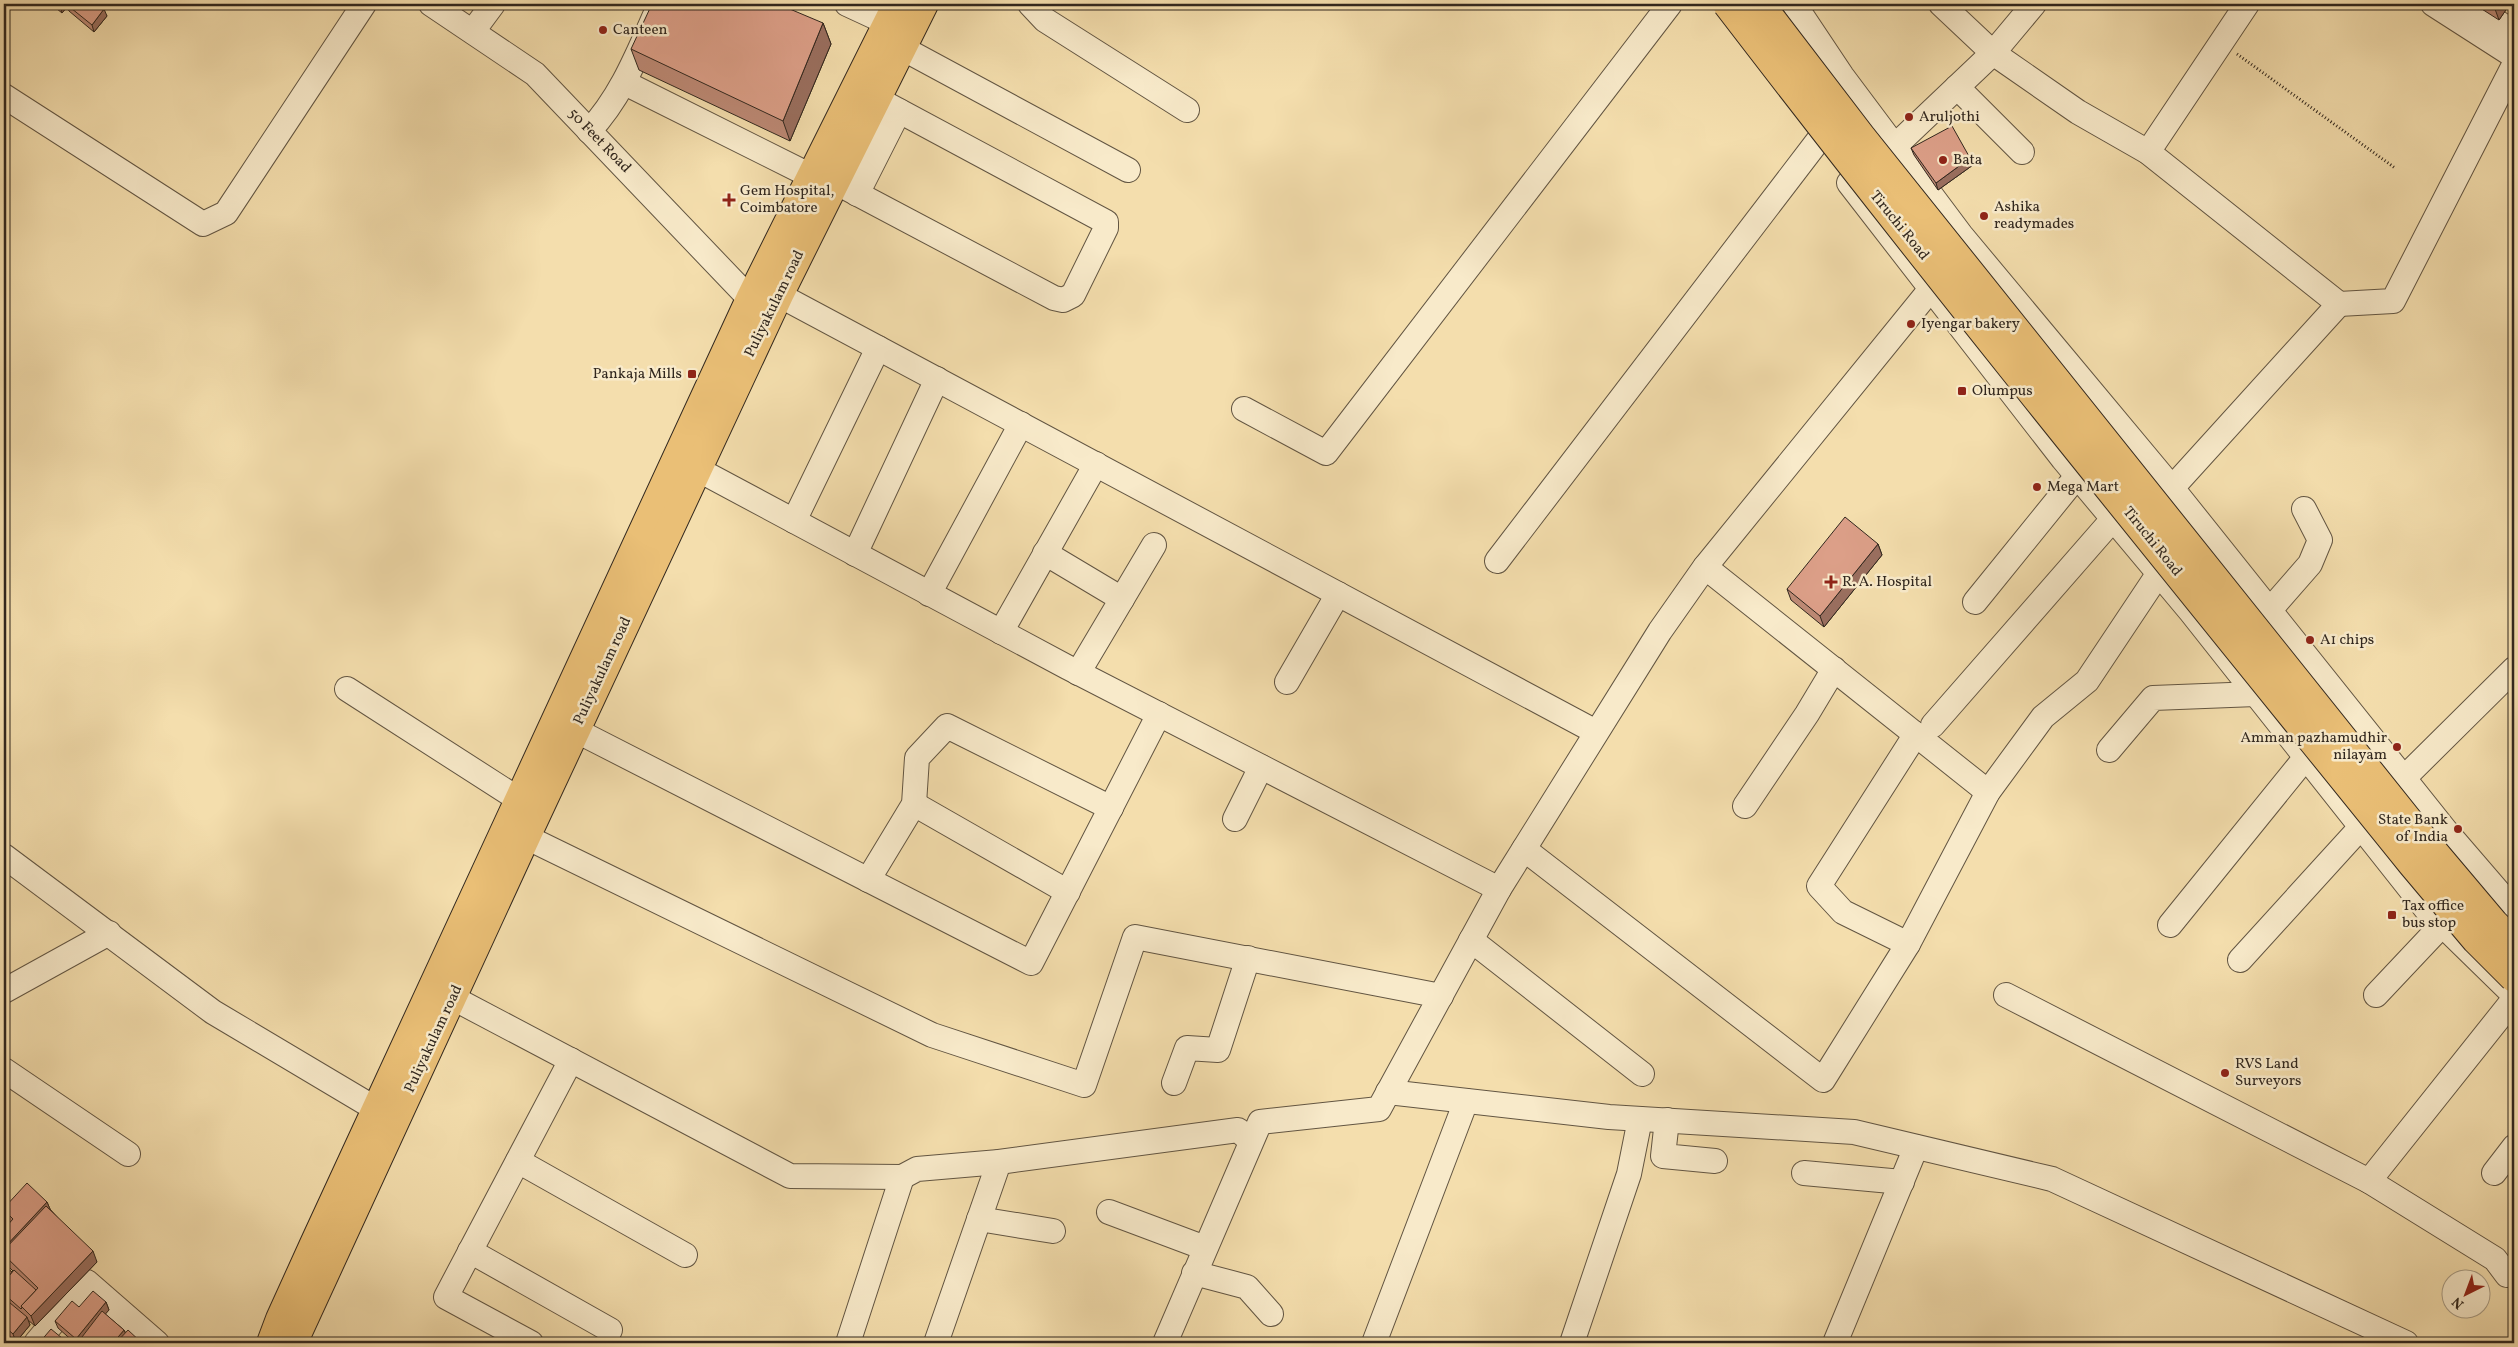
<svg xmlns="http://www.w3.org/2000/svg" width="2518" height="1347" font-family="Vollkorn,serif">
<rect width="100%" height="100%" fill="#f4dead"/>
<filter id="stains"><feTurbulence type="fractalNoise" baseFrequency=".004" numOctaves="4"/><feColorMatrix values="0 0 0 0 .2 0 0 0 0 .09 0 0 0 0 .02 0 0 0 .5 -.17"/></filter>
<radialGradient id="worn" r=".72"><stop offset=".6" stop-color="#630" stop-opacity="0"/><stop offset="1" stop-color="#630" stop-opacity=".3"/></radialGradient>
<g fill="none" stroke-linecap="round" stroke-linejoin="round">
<defs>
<g id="minor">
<path d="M 431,4 L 535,74 L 750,299 L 765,307"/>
<path d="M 847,4 L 888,23"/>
<path d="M 1030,4 L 1045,20 L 1187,110"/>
<path d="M 1794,4 L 1842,76 L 1961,235 L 2172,488 L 2446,831 L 2514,910"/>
<path d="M 1941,4 L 1993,53 L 2078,112 L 2148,152 L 2339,304 L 2172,488"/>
<path d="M 2433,4 L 2514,56"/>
<path d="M 2470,4 L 2508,29 L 2514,48"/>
<path d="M 473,31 L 493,4"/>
<path d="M 902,48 L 1128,170"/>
<path d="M 625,83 L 811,176"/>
<path d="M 1957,87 L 2022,152"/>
<path d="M 4,96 L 203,224 L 226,213 L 364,4"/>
<path d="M 589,131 C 623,95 640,48 660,4"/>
<path d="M 1894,147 L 1993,53 L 2034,4"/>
<path d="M 2148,152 L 2247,4"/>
<path d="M 835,182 L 1054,298 L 1063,300 L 1073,295 L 1106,228 L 1106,222 L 877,99"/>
<path d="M 1849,183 L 2063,459 L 2191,612 L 2426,909 L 2514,995"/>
<path d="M 857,194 L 899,111"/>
<path d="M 764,287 L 1596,732"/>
<path d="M 2339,304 L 2393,301 L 2514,65"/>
<path d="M 1244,409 L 1326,453 L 1670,4"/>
<path d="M 697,469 L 1067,667 L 1499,889"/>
<path d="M 794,521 L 878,348"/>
<path d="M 1045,553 L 1122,599"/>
<path d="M 855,554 L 937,379"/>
<path d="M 1497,561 L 1817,142"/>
<path d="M 1705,567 L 1988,792"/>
<path d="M 929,594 L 1021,424"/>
<path d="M 1975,602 L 2077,476"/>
<path d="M 2269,611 L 2310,564 L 2320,540 L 2304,509"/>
<path d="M 1001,632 L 1096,464"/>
<path d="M 1078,673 L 1154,545"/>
<path d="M 1287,682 L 1338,594"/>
<path d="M 347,689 L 518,799"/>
<path d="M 1933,725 L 2113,519"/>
<path d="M 575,730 L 1031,963 L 1159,714"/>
<path d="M 2109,750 L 2153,698 L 2256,694"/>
<path d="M 2405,777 L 2514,669"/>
<path d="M 914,804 L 1068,892"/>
<path d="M 1745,806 L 1807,714 L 1834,669"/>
<path d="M 1235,819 L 1261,767"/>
<path d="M 526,837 L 932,1035 L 1084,1085 L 1135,937 L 1441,996"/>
<path d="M 1524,849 L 1823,1080 L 1908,944 L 1988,792 L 2043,717 L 2087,681 L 2159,573"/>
<path d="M 4,856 L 213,1012 L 376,1109 L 392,1117"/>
<path d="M 868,880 L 914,804 L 917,758 L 947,726 L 1111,808"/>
<path d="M 2170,925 L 2306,757"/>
<path d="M 1471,940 L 1642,1074"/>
<path d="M 1908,944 L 1843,912 L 1819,886 L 1916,734"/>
<path d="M 2240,960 L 2361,827"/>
<path d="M 4,991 L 109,933"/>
<path d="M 2006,995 L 2369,1181 L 2495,1259 L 2507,1275"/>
<path d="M 2376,995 L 2442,925"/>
<path d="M 453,998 L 790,1176 L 902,1177 L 917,1169 L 999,1162 L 1238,1130 L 1251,1141"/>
<path d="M 4,1070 L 128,1154"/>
<path d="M 1174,1083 L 1187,1048 L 1218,1050 L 1248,958"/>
<path d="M 1388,1092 L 1609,1117 L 1854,1132 L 2052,1179 L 2406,1343"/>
<path d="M 1667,1120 L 1663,1156 L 1715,1161"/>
<path d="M 518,1161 L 685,1255"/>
<path d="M 1804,1173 L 1902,1182"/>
<path d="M 2494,1173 L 2514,1147"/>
<path d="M 2369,1181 L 2514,999"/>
<path d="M 1109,1212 L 1205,1248"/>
<path d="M 979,1219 L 1053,1231"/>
<path d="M 470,1251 L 610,1330"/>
<path d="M 1194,1273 L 1247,1287 L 1271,1314"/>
<path d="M 36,1343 L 87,1282 L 157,1343"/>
<path d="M 531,1343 L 446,1297 L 571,1060"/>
<path d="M 848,1343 L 902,1177"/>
<path d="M 936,1343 L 999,1162"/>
<path d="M 1165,1343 L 1260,1122 L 1379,1109 L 1499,889 L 1660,631 L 1705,567 L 1930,290"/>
<path d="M 1374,1343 L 1466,1101"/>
<path d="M 1572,1343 L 1629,1174 L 1640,1119"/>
<path d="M 1835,1343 L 1916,1147"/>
</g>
<g id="major">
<path d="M 271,1343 L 280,1319 L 314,1244 L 750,299 L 897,4"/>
<path d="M 293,1343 L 526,837 L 779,295 L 924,4"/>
</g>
</defs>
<!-- minor casing -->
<use href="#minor" stroke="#625542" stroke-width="26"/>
<!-- major casing -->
<use href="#major" stroke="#31271e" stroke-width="30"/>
<!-- path -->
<path stroke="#31271e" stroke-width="3" stroke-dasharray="1 2.5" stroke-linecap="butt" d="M 2237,54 L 2395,168"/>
<!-- minor -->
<use href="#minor" stroke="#f8eaca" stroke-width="24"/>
<!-- major -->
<use href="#major" stroke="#eabf76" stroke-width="28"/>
<defs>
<g id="highway-bridge">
<path d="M 1727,4 C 1950,295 2182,579 2412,864 L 2476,940 L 2514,978"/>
<path d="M 1760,4 L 1861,136 L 2429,846 L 2494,923 L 2514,943"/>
</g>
</defs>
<!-- highway-bridge casing -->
<use href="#highway-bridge" stroke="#31271e" stroke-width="30" stroke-linecap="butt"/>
<!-- highway-bridge -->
<use href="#highway-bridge" stroke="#eabf76" stroke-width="28"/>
</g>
<!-- wall -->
<g fill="#bd8975" stroke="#31271e">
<path d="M 51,4 L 98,4 L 107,16 L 94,32 L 69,11 L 67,7 L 62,13 Z"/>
<path d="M 2474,4 L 2510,4 L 2499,20 Z"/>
<path d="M 823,23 L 831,44 L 790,141 L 639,70 L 631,49 Z"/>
<path d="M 1911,148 L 1973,165 L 1938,190 L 1914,155 Z"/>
<path d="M 1878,544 L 1882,555 L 1824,627 L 1791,600 L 1787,589 Z"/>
<path d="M 47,1202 L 50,1209 L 97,1262 L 35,1326 L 28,1320 L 30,1325 L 16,1342 L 4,1331 L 4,1266 L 12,1272 L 13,1271 L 5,1263 L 4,1259 L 4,1218 L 7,1221 L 8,1224 L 11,1222 L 5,1217 L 4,1212 L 4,1208 Z"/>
<path d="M 106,1302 L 109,1310 L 105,1314 L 124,1330 L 125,1333 L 142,1343 L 84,1343 L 83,1340 L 80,1343 L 75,1343 L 58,1328 L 55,1321 L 79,1307 Z"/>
</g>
<!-- shaded-wall -->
<g fill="#9a6f5f" stroke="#31271e">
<path d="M 65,4 L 70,4 L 66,4 L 67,7 L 62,13 L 61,9 Z"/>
<path d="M 2499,4 L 2510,4 L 2499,20 L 2495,9 Z"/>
<path d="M 104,9 L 107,16 L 94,32 L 92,25 Z"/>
<path d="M 823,23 L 831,44 L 790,141 L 783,121 Z"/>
<path d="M 1970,158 L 1973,165 L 1938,190 L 1936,183 Z"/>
<path d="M 1878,544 L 1882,555 L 1824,627 L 1820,616 Z"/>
<path d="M 47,1202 L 50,1209 L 6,1256 L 4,1248 Z"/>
<path d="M 7,1221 L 9,1228 L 4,1234 L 4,1224 Z"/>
<path d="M 93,1251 L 97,1262 L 35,1326 L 31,1316 Z"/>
<path d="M 106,1302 L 109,1310 L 84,1339 L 82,1337 L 83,1340 L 80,1343 L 77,1343 L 76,1339 Z"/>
<path d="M 27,1317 L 30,1325 L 16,1342 L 13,1334 Z"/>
<path d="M 124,1330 L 127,1337 L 121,1343 L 113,1343 Z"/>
</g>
<!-- building -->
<g fill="#dc9f88" stroke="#31271e">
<path d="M 55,4 L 65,4 L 61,9 Z"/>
<path d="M 66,4 L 98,4 L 104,9 L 92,25 Z"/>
<path d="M 652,4 L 778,4 L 823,23 L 783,121 L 631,49 Z"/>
<path d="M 2487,4 L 2499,4 L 2495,9 Z"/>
<path d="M 1952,126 L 1970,158 L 1936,183 L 1911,148 Z"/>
<path d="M 1845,517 L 1878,544 L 1820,616 L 1787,589 Z"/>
<path d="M 27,1183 L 47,1202 L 4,1248 L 4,1229 L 13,1219 L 4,1210 L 4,1208 Z"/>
<path d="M 46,1206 L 93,1251 L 31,1316 L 21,1306 L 38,1288 L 4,1255 L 4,1250 Z"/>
<path d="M 4,1218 L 7,1221 L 4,1224 Z"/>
<path d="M 4,1266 L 12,1272 L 4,1282 Z"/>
<path d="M 14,1270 L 36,1290 L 21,1306 L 22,1308 L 21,1309 L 4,1294 L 4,1282 Z"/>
<path d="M 93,1291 L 106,1302 L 76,1339 L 55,1321 L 72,1301 L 79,1307 Z"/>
<path d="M 4,1298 L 27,1317 L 13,1334 L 4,1326 Z"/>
<path d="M 102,1311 L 124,1330 L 113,1343 L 90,1343 L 82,1337 Z"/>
<path d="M 51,1329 L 68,1343 L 39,1343 Z"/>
<path d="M 128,1330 L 142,1343 L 116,1343 Z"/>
<path d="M 4,1335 L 14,1343 L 4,1343 Z"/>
</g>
<!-- markers -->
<g fill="#8f2418" stroke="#f8eaca" stroke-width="2">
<circle cx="603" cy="30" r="5"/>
<circle cx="1909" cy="117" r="5"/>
<circle cx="1943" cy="160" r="5"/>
<path d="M726.5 192.5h5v5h5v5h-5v5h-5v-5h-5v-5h5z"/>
<circle cx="1984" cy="216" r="5"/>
<circle cx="1911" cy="324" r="5"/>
<rect x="687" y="369" width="10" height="10" rx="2.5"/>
<rect x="1957" y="386" width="10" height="10" rx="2.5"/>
<circle cx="2037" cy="487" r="5"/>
<path d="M1828.5 574.5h5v5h5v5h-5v5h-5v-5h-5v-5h5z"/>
<circle cx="2310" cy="640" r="5"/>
<circle cx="2397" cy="747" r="5"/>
<circle cx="2458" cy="829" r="5"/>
<rect x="2387" y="910" width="10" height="10" rx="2.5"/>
<circle cx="2225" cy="1073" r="5"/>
</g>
<g text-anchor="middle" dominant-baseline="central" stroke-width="5" stroke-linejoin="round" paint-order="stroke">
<!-- poi labels -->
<g font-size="15" fill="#31271e" stroke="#f8eaca" text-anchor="start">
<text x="613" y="30">Canteen</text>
<text x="1919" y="117">Aruljothi</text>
<text x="1953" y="160">Bata</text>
<text x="740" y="191">Gem Hospital,<tspan x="740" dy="17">Coimbatore</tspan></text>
<text x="1994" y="207">Ashika<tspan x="1994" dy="17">readymades</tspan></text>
<text x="1921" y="324">Iyengar bakery</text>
<text x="682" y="374" text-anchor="end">Pankaja Mills</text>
<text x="1972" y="391">Olumpus</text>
<text x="2047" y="487">Mega Mart</text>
<text x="1842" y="582">R. A. Hospital</text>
<text x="2320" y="640">A1 chips</text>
<text x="2387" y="738" text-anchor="end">Amman pazhamudhir<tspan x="2387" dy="17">nilayam</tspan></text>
<text x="2448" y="820" text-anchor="end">State Bank<tspan x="2448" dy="17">of India</tspan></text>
<text x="2402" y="906">Tax office<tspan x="2402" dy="17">bus stop</tspan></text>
<text x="2235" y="1064">RVS Land<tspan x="2235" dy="17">Surveyors</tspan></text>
</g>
<!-- street labels -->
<g font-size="15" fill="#31271e" stroke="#f8eaca">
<text transform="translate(599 141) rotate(46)">50 Feet Road</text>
<text transform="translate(1899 226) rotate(51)">Tiruchi Road</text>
<text transform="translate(775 304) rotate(-64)">Puliyakulam road</text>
<text transform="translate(2152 542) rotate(51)">Tiruchi Road</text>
<text transform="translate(603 671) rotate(-65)">Puliyakulam road</text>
<text transform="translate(434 1039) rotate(-65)">Puliyakulam road</text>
</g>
</g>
<!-- margin -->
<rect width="2518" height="1347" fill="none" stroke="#f4dead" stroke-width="20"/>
<rect x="5" y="5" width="2508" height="1337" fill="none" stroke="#31271e" stroke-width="2.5"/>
<rect x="10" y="10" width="2498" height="1327" fill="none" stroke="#31271e"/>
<!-- north arrow -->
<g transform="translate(2466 1294) rotate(222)"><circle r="24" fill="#f8eaca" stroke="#a89c85"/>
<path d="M0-4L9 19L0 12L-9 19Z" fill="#8f2418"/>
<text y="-8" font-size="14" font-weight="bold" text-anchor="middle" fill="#31271e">N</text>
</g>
<rect width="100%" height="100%" filter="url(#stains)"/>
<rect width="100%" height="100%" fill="url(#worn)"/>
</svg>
